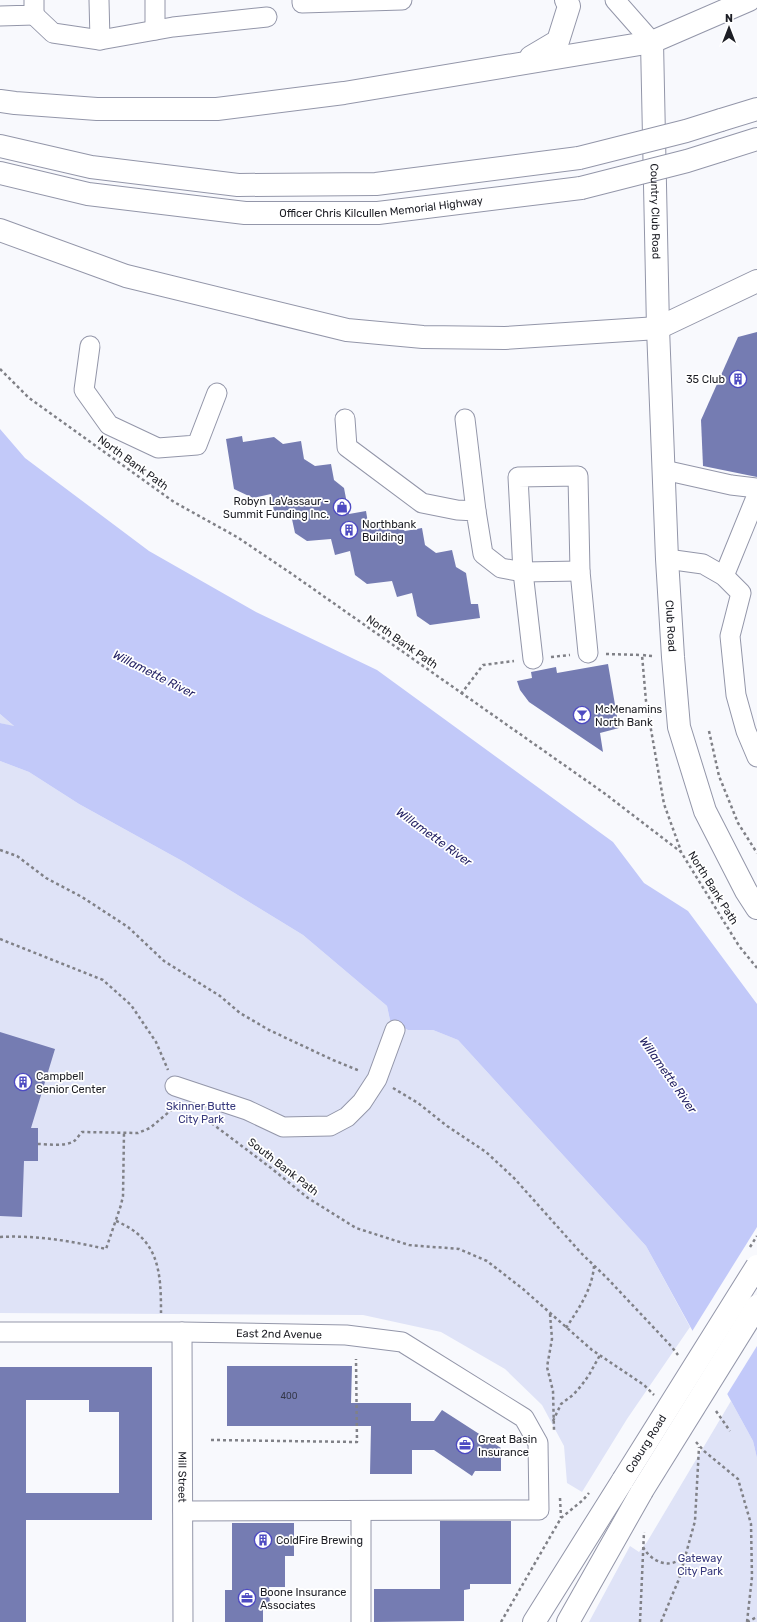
<svg xmlns="http://www.w3.org/2000/svg" width="757" height="1622" font-family="Rubik,sans-serif">
<rect width="100%" height="100%" fill="#f8f9fd"/>
<!-- green -->
<g fill="#dfe3f7">
<path d="M 0,714 L 15,727 L 0,723 Z"/>
<path d="M 0,761 L 29,772 L 79,804 L 184,862 L 303,935 L 387,1006 L 390,1020 L 408,1030 L 433,1030 L 458,1040 L 646,1246 L 690,1327 L 627,1419 L 582,1492 L 567,1483 L 564,1446 L 542,1405 L 505,1369 L 441,1332 L 363,1315 L 0,1313 Z"/>
<path d="M 731,1401 L 753,1441 L 757,1458 L 757,1622 L 589,1622 L 630,1546 L 639,1552 L 647,1542 Z"/>
</g>
<!-- water -->
<path fill="#c2c9f9" d="M 0,429 L 25,458 L 149,551 L 256,612 L 377,670 L 613,842 L 644,883 L 688,911 L 757,1004 L 757,1458 L 753,1441 L 646,1246 L 458,1040 L 433,1030 L 408,1030 L 390,1020 L 387,1006 L 303,935 L 184,862 L 79,804 L 29,772 L 0,761 L 0,723 L 14,726 L 0,714 Z"/>
<!-- pier -->
<path fill="#f8f9fd" d="M 757,1227 L 757,1346 L 726,1396 L 691,1333 Z"/>
<!-- building -->
<g fill="#757cb2" fill-rule="evenodd">
<path d="M 757,332 L 757,477 L 703,466 L 701,420 L 738,337 Z"/>
<path d="M 242,436 L 243,442 L 274,437 L 283,444 L 301,441 L 304,459 L 315,466 L 331,464 L 334,480 L 344,488 L 349,514 L 366,511 L 369,529 L 395,524 L 405,531 L 422,528 L 425,545 L 436,553 L 452,550 L 456,567 L 466,573 L 471,604 L 478,604 L 480,618 L 430,625 L 417,616 L 412,593 L 397,597 L 392,581 L 367,584 L 355,575 L 350,551 L 335,555 L 331,539 L 307,541 L 295,533 L 290,510 L 274,512 L 271,494 L 253,498 L 234,489 L 226,439 Z"/>
<path d="M 608,664 L 619,728 L 600,733 L 603,752 L 529,702 L 520,690 L 517,681 L 532,678 L 531,672 L 556,667 L 557,673 Z"/>
<path d="M 0,1032 L 55,1049 L 31,1128 L 38,1128 L 38,1161 L 24,1161 L 22,1217 L 0,1216 Z"/>
<path d="M 227,1366 L 352,1366 L 351,1403 L 411,1403 L 411,1421 L 434,1421 L 442,1410 L 501,1448 L 501,1471 L 475,1471 L 472,1476 L 434,1450 L 412,1450 L 412,1474 L 370,1474 L 371,1426 L 227,1426 Z"/>
<path d="M 0,1367 L 152,1367 L 152,1520 L 26,1520 L 26,1622 L 0,1622 ZM 26,1400 L 89,1400 L 89,1412 L 119,1412 L 119,1493 L 26,1493 Z"/>
<path d="M 440,1521 L 511,1521 L 511,1584 L 470,1584 L 470,1589 L 464,1590 L 464,1621 L 374,1622 L 374,1589 L 440,1589 Z"/>
<path d="M 232,1523 L 294,1523 L 294,1556 L 285,1556 L 285,1587 L 269,1587 L 270,1606 L 263,1607 L 263,1622 L 225,1622 L 225,1590 L 232,1590 Z"/>
</g>
<g fill="none" stroke-linecap="round" stroke-linejoin="round">
<defs>
<g id="minor">
<path d="M 99,0 L 100,40"/>
<path d="M 302,0 L 302,3 L 402,0"/>
<path d="M 615,0 L 652,42"/>
<path d="M 34,15 L 53,33 L 100,40 L 173,27 L 267,17"/>
<path d="M 0,16 L 34,15 L 34,0"/>
<path d="M 155,30 L 155,0"/>
<path d="M 90,346 L 84,390 L 109,425 L 158,448 L 197,445 L 217,393"/>
<path d="M 345,419 L 347,447 L 422,503 L 457,510 L 476,511 L 483,554 L 501,568 L 523,572 L 580,571"/>
<path d="M 465,419 L 476,511"/>
<path d="M 664,470 L 731,485 L 757,488"/>
<path d="M 667,559 L 703,564 L 724,576 L 741,593 L 730,636 L 736,695 L 746,731 L 757,757"/>
<path d="M 724,576 L 757,495"/>
<path d="M 533,659 L 523,572 L 518,477 L 578,476 L 580,571 L 588,653"/>
<path d="M 175,1086 L 247,1110 L 283,1127 L 330,1126 L 347,1117 L 362,1102 L 377,1079 L 395,1030"/>
<path id="s1" d="M 0,1332 L 182,1332 L 346,1335 L 402,1342 L 524,1418 L 538,1443 L 539,1510 L 183,1511"/>
<path id="s2" d="M 182,1332 L 183,1622"/>
<path d="M 361,1511 L 361,1622"/>
</g>
<g id="major">
<path id="s3" d="M 749,0 L 652,42 L 658,328 L 667,559 L 673,657 L 679,727 L 705,811 L 746,891 L 757,908"/>
<path d="M 658,328 L 757,281"/>
<path d="M 534,1622 L 623,1480"/>
<path d="M 568,1622 L 642,1491"/>
</g>
<g id="highway">
<path d="M 531,57 L 558,41 L 569,6 L 566,0"/>
<path d="M 0,101 L 15,103 L 97,109 L 217,109 L 344,93 L 652,42"/>
<path d="M 721,120 L 757,109"/>
<path d="M 0,146 L 91,167 L 238,185 L 376,184 L 579,158"/>
<path d="M 722,150 L 757,139"/>
<path id="s4" d="M 0,173 L 88,194 L 245,213 L 378,213 L 581,188"/>
<path d="M 0,230 L 126,276 L 347,330 L 423,337 L 505,338 L 658,328"/>
</g>
</defs>
<!-- minor casing -->
<use href="#minor" stroke="#9396a9" stroke-width="21"/>
<!-- major casing -->
<use href="#major" stroke="#9396a9" stroke-width="24"/>
<!-- highway casing -->
<use href="#highway" stroke="#9396a9" stroke-width="24"/>
<!-- path -->
<g stroke="#808187" stroke-width="2.5" stroke-dasharray="3 3" stroke-linecap="butt">
<path d="M 0,369 L 29,398 L 174,502 L 237,537 L 292,574 L 604,793 L 681,852 L 739,946 L 757,968"/>
<path d="M 606,654 L 642,655"/>
<path d="M 652,656 L 642,655 L 646,701 L 664,804 L 681,851"/>
<path d="M 551,657 L 570,655"/>
<path d="M 461,694 L 483,665 L 514,661"/>
<path d="M 709,731 L 719,776 L 738,823 L 757,853"/>
<path d="M 0,850 L 17,856 L 46,878 L 82,897 L 128,927 L 164,961 L 220,996 L 240,1013 L 269,1030 L 333,1060 L 360,1071"/>
<path d="M 0,939 L 103,980 L 131,1005 L 156,1042 L 168,1070"/>
<path d="M 393,1088 L 418,1103 L 447,1126 L 486,1152 L 514,1178 L 581,1253 L 607,1278 L 671,1346 L 678,1355"/>
<path d="M 202,1116 L 271,1168 L 308,1198 L 356,1228 L 409,1245 L 459,1249 L 487,1261 L 523,1289 L 592,1350 L 644,1385 L 654,1395"/>
<path d="M 38,1144 C 48,1144 65,1147 74,1141 C 77,1139 79,1135 82,1132 L 138,1133 L 150,1128 L 176,1106"/>
<path d="M 116,1221 C 159,1239 161,1271 161,1313"/>
<path d="M 0,1237 C 36,1235 71,1241 106,1249 L 121,1205 L 123,1196 L 124,1133"/>
<path d="M 550,1314 L 552,1339 L 547,1367 L 553,1391 L 554,1430"/>
<path d="M 566,1328 C 579,1308 592,1290 594,1266"/>
<path d="M 716,1411 L 730,1431"/>
<path d="M 553,1421 L 561,1404 L 573,1395 L 581,1386 L 589,1375 L 600,1355"/>
<path d="M 211,1440 L 357,1442 L 356,1359"/>
<path d="M 696,1442 L 704,1451 L 738,1479 L 751,1524 L 752,1577 L 747,1622"/>
<path d="M 560,1498 L 561,1518"/>
<path d="M 643,1547 C 651,1562 672,1571 684,1555"/>
<path d="M 501,1622 L 561,1518 L 583,1500 L 589,1493"/>
<path d="M 640,1622 L 644,1532"/>
<path d="M 661,1622 L 679,1579 L 695,1521 L 699,1447"/>
<path d="M 747,1622 L 757,1617"/>
</g>
<!-- minor -->
<use href="#minor" stroke="#fff" stroke-width="19"/>
<!-- major -->
<use href="#major" stroke="#fff" stroke-width="22"/>
<!-- highway -->
<use href="#highway" stroke="#fff" stroke-width="22"/>
<defs>
<g id="major-bridge">
<path id="s5" d="M 623,1480 L 757,1266"/>
<path d="M 642,1491 L 757,1306"/>
</g>
<g id="highway-bridge">
<path d="M 579,158 L 686,131 L 721,120"/>
<path d="M 581,188 L 687,161 L 722,150"/>
</g>
</defs>
<!-- major-bridge casing -->
<use href="#major-bridge" stroke="#9396a9" stroke-width="24" stroke-linecap="butt"/>
<!-- highway-bridge casing -->
<use href="#highway-bridge" stroke="#9396a9" stroke-width="24" stroke-linecap="butt"/>
<!-- path-bridge -->
<path stroke="#808187" stroke-width="2.5" stroke-dasharray="3 3" stroke-linecap="butt" d="M 750,1247 L 757,1236"/>
<!-- major-bridge -->
<use href="#major-bridge" stroke="#fff" stroke-width="22"/>
<!-- highway-bridge -->
<use href="#highway-bridge" stroke="#fff" stroke-width="22"/>
</g>
<!-- icons -->
<defs>
<symbol id="building-ring" viewBox="-11 -11 22 22"><circle r="9.5" fill="#fff" stroke="#4e4bc2" stroke-width="1.5"/><path d="M-4-6H4V6H1V3H-1V6H-4ZM-2.5-4.3h1.7v1.8h-1.7ZM.8-4.3h1.7v1.8H.8ZM-2.5-1h1.7V.8h-1.7ZM.8-1h1.7V.8H.8Z" fill="#4e4bc2"/></symbol>
<symbol id="shop-ring" viewBox="-11 -11 22 22"><circle r="9.5" fill="#fff" stroke="#4e4bc2" stroke-width="1.5"/><path d="M-5-2.5h2.3a2.7 3.5 0 0 1 5.4 0H5L5.5 6h-11ZM-1.5-2.5h3a1.5 2.3 0 0 0-3 0Z" fill="#4e4bc2"/></symbol>
<symbol id="bar-ring" viewBox="-11 -11 22 22"><circle r="9.5" fill="#fff" stroke="#4e4bc2" stroke-width="1.5"/><path d="M-6-5H6L.8 .8V4.5H3.5V6h-7V4.5H-.8V.8Z" fill="#4e4bc2"/></symbol>
<symbol id="office-ring" viewBox="-11 -11 22 22"><circle r="9.5" fill="#fff" stroke="#4e4bc2" stroke-width="1.5"/><path d="M-6-3h4V-5.5h4V-3h4V5H-6ZM-1-4.5V-3h2v-1.5ZM-6 0V1H6V0Z" fill="#4e4bc2"/></symbol>
</defs>
<g fill-rule="evenodd">
<use href="#building-ring" x="728" y="369" width="20" height="20"/>
<use href="#shop-ring" x="332" y="497" width="20" height="20"/>
<use href="#building-ring" x="339" y="520" width="20" height="20"/>
<use href="#bar-ring" x="572" y="705" width="20" height="20"/>
<use href="#building-ring" x="13" y="1072" width="20" height="20"/>
<use href="#office-ring" x="455" y="1435" width="20" height="20"/>
<use href="#building-ring" x="253" y="1530" width="20" height="20"/>
<use href="#office-ring" x="237" y="1588" width="20" height="20"/>
</g>
<g text-anchor="middle" dominant-baseline="central" stroke-width="3.5" stroke-linejoin="round" paint-order="stroke">
<!-- number labels -->
<g font-size="9" fill="#333648">
<text x="289" y="1396">400</text>
</g>
<!-- street labels -->
<g font-size="11" fill="#1d1e25" stroke="#fff">
<text stroke="none"><textPath href="#s4" startOffset="385">Officer Chris Kilcullen Memorial Highway</textPath></text>
<text stroke="none"><textPath href="#s3" startOffset="275">Country Club Road</textPath></text>
<text transform="translate(133 463) rotate(36)">North Bank Path</text>
<text stroke="none"><textPath href="#s3" startOffset="690">Club Road</textPath></text>
<text transform="translate(402 642) rotate(35)">North Bank Path</text>
<text transform="translate(713 888) rotate(58)">North Bank Path</text>
<text transform="translate(283 1167) rotate(38)">South Bank Path</text>
<text stroke="none"><textPath href="#s1" startOffset="279">East 2nd Avenue</textPath></text>
<text stroke="none"><textPath href="#s5" startOffset="43">Coburg Road</textPath></text>
<text stroke="none"><textPath href="#s2" startOffset="145">Mill Street</textPath></text>
</g>
<!-- poi labels -->
<g font-size="11" fill="#1d1e25" stroke="#fff" text-anchor="start">
<text x="725" y="379" text-anchor="end">35 Club</text>
<text x="329" y="501" text-anchor="end">Robyn LaVassaur -<tspan x="329" dy="13">Summit Funding Inc.</tspan></text>
<text x="362" y="524">Northbank<tspan x="362" dy="13">Building</tspan></text>
<text x="595" y="709">McMenamins<tspan x="595" dy="13">North Bank</tspan></text>
<text x="36" y="1076">Campbell<tspan x="36" dy="13">Senior Center</tspan></text>
<text x="478" y="1439">Great Basin<tspan x="478" dy="13">Insurance</tspan></text>
<text x="276" y="1540">ColdFire Brewing</text>
<text x="260" y="1592">Boone Insurance<tspan x="260" dy="13">Associates</tspan></text>
</g>
<!-- park labels -->
<g font-size="11" fill="#37397d" stroke="#fff">
<text x="201" y="1106">Skinner Butte<tspan x="201" dy="13">City Park</tspan></text>
<text x="700" y="1558">Gateway<tspan x="700" dy="13">City Park</tspan></text>
</g>
<!-- water labels -->
<g font-size="12" font-style="italic" fill="#252365" stroke="#fff">
<text transform="translate(154 674) rotate(27)">Willamette River</text>
<text transform="translate(434 837) rotate(36)">Willamette River</text>
<text transform="translate(668 1075) rotate(55)">Willamette River</text>
</g>
</g>
<!-- north arrow -->
<g transform="translate(729 28)" stroke="#ffffff" stroke-width="3" paint-order="stroke">
<path d="M0-3L7 15L0 10L-7 15Z" fill="#1d1e25"/>
<text y="-6" font-size="11" font-weight="bold" text-anchor="middle" fill="#1d1e25">N</text>
</g>
</svg>
